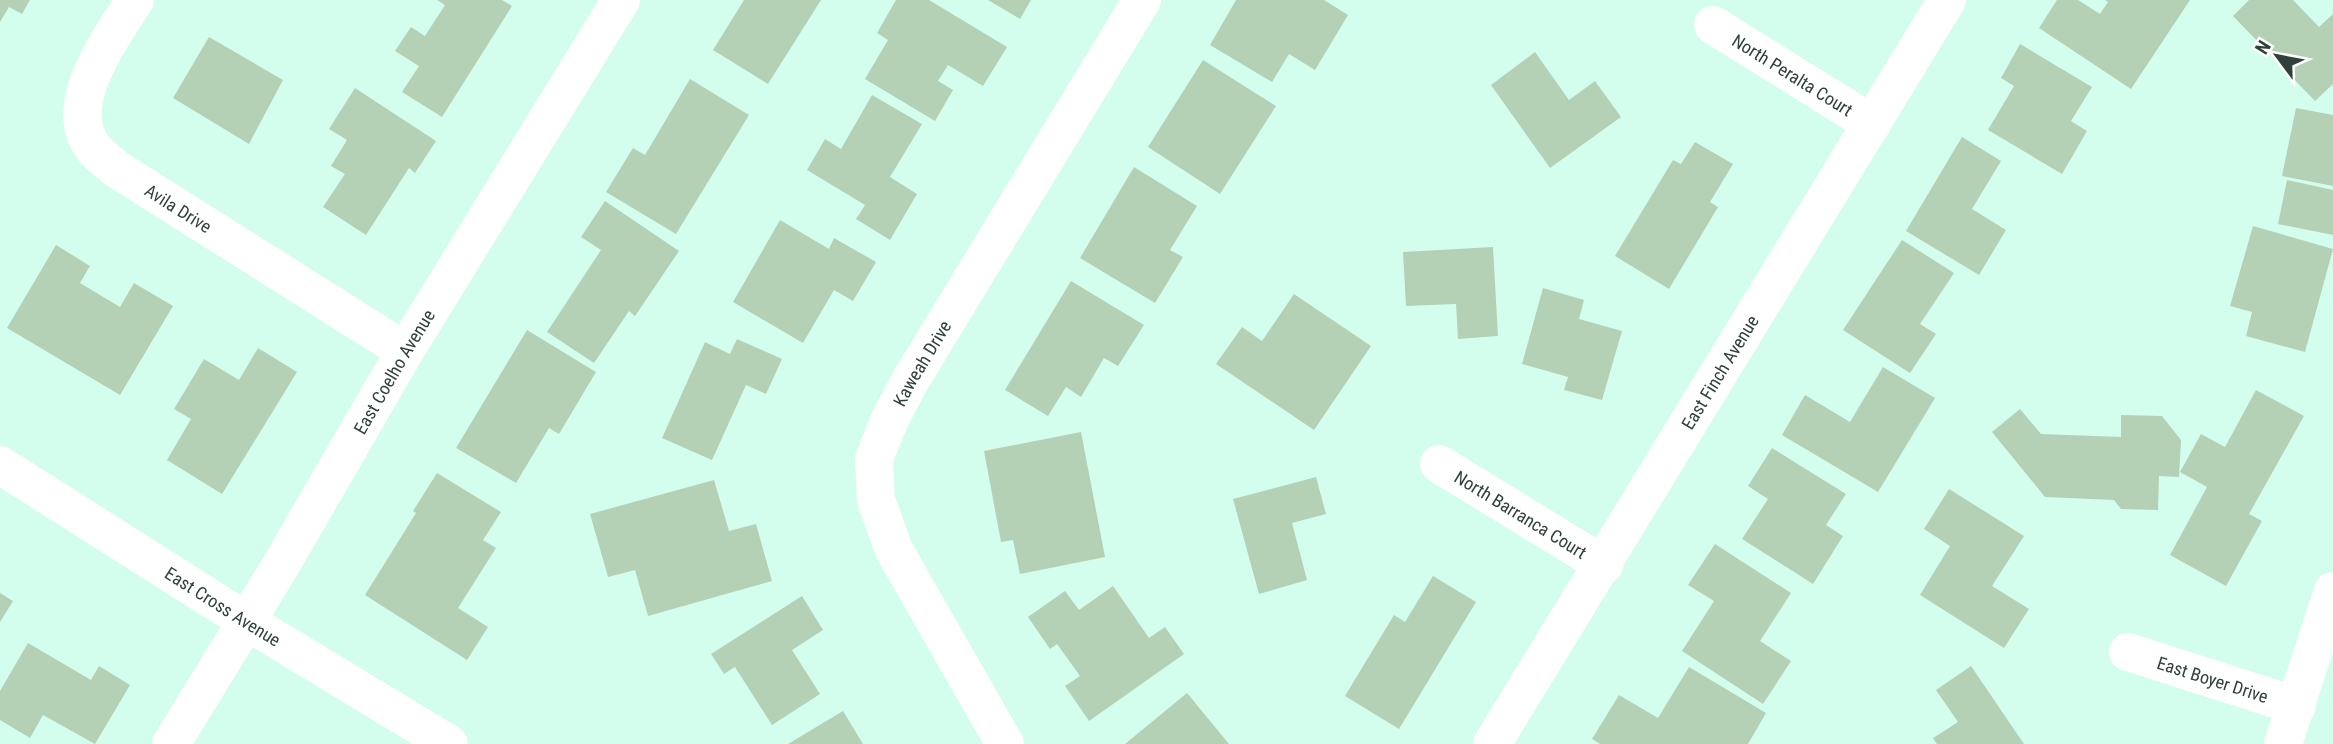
<svg xmlns="http://www.w3.org/2000/svg" width="2333" height="744" font-family="'Roboto Condensed',sans-serif">
<rect width="100%" height="100%" fill="#d3feee"/>
<!-- building -->
<g fill="#b4d1b5">
<path d="M 0,0 L 30,0 L 22,14 L 9,7 L 0,22 Z"/>
<path d="M 437,0 L 502,0 L 512,6 L 442,117 L 402,92 L 419,66 L 395,51 L 411,27 L 425,36 L 445,5 Z"/>
<path d="M 744,0 L 821,0 L 768,84 L 713,50 Z"/>
<path d="M 896,0 L 929,0 L 1007,47 L 983,86 L 948,65 L 938,81 L 953,90 L 935,121 L 865,79 L 888,40 L 877,33 Z"/>
<path d="M 988,0 L 1031,0 L 1020,19 Z"/>
<path d="M 1236,0 L 1324,0 L 1348,15 L 1315,70 L 1289,54 L 1272,82 L 1210,45 Z"/>
<path d="M 2057,0 L 2078,0 L 2100,14 L 2108,2 L 2105,0 L 2190,0 L 2131,89 L 2039,28 Z"/>
<path d="M 2249,0 L 2293,0 L 2319,27 L 2333,14 L 2333,84 L 2315,101 L 2233,16 Z"/>
<path d="M 209,37 L 283,80 L 249,144 L 173,98 Z"/>
<path d="M 2020,44 L 2092,87 L 2071,121 L 2087,131 L 2062,174 L 1988,130 L 2014,86 L 2001,78 Z"/>
<path d="M 1535,52 L 1569,100 L 1595,81 L 1621,117 L 1550,168 L 1491,85 Z"/>
<path d="M 1203,60 L 1276,106 L 1220,194 L 1148,147 Z"/>
<path d="M 690,79 L 749,115 L 676,234 L 606,192 L 633,148 L 645,155 Z"/>
<path d="M 355,88 L 436,141 L 415,173 L 409,168 L 366,235 L 323,207 L 345,174 L 331,166 L 347,140 L 329,129 Z"/>
<path d="M 872,95 L 922,124 L 890,177 L 917,194 L 890,240 L 856,219 L 865,205 L 807,170 L 825,139 L 841,149 Z"/>
<path d="M 2296,108 L 2333,115 L 2333,186 L 2282,176 Z"/>
<path d="M 1962,137 L 2001,161 L 1972,209 L 2006,230 L 1979,275 L 1906,231 Z"/>
<path d="M 1695,142 L 1733,164 L 1710,202 L 1718,207 L 1669,289 L 1615,256 L 1673,160 L 1681,164 Z"/>
<path d="M 1134,167 L 1197,206 L 1170,250 L 1183,257 L 1155,303 L 1080,258 Z"/>
<path d="M 2287,180 L 2333,190 L 2333,235 L 2278,224 Z"/>
<path d="M 605,201 L 679,251 L 635,316 L 629,311 L 594,363 L 547,332 L 601,250 L 581,237 Z"/>
<path d="M 780,220 L 829,249 L 834,238 L 876,262 L 853,301 L 834,290 L 803,343 L 733,302 Z"/>
<path d="M 2253,226 L 2333,249 L 2305,352 L 2246,336 L 2252,312 L 2230,306 Z"/>
<path d="M 1902,240 L 1954,273 L 1920,324 L 1936,334 L 1910,373 L 1843,330 Z"/>
<path d="M 56,245 L 90,266 L 80,283 L 120,307 L 134,283 L 173,306 L 120,395 L 7,328 Z"/>
<path d="M 1493,247 L 1498,336 L 1458,339 L 1456,304 L 1406,306 L 1403,252 Z"/>
<path d="M 1071,281 L 1144,325 L 1118,366 L 1104,358 L 1081,397 L 1066,387 L 1048,416 L 1005,390 Z"/>
<path d="M 1543,288 L 1584,300 L 1579,319 L 1622,331 L 1602,400 L 1564,390 L 1568,377 L 1522,364 Z"/>
<path d="M 1294,294 L 1371,346 L 1314,430 L 1216,364 L 1242,327 L 1262,341 Z"/>
<path d="M 527,330 L 596,372 L 559,434 L 549,428 L 516,483 L 456,448 Z"/>
<path d="M 737,339 L 782,359 L 766,394 L 746,385 L 712,460 L 662,438 L 705,342 L 730,354 Z"/>
<path d="M 258,348 L 297,372 L 222,494 L 167,460 L 191,419 L 174,409 L 204,359 L 239,380 Z"/>
<path d="M 1883,367 L 1935,398 L 1878,492 L 1782,435 L 1805,395 L 1850,422 Z"/>
<path d="M 2256,390 L 2304,416 L 2249,514 L 2262,521 L 2226,586 L 2170,555 L 2207,487 L 2180,472 L 2201,434 L 2225,447 Z"/>
<path d="M 2020,409 L 2041,434 L 2121,437 L 2121,415 L 2162,416 L 2181,440 L 2179,477 L 2159,476 L 2158,510 L 2121,509 L 2114,500 L 2045,497 L 1992,432 Z"/>
<path d="M 1081,432 L 1105,557 L 1020,574 L 1013,540 L 1001,542 L 984,451 Z"/>
<path d="M 1772,448 L 1846,494 L 1826,525 L 1843,536 L 1813,584 L 1742,539 L 1768,499 L 1748,486 Z"/>
<path d="M 437,473 L 501,512 L 483,540 L 496,548 L 458,608 L 488,627 L 467,660 L 365,595 L 416,513 L 413,511 Z"/>
<path d="M 1316,477 L 1326,514 L 1292,523 L 1307,580 L 1259,594 L 1233,499 Z"/>
<path d="M 714,480 L 729,531 L 756,524 L 772,581 L 648,616 L 635,570 L 608,577 L 590,514 Z"/>
<path d="M 1949,489 L 2024,536 L 1992,586 L 2029,609 L 2004,648 L 1920,595 L 1950,546 L 1924,529 Z"/>
<path d="M 1715,544 L 1791,593 L 1760,641 L 1791,661 L 1763,704 L 1682,651 L 1714,601 L 1688,585 Z"/>
<path d="M 1433,576 L 1476,602 L 1399,729 L 1345,696 L 1394,615 L 1405,622 Z"/>
<path d="M 1113,586 L 1149,638 L 1165,627 L 1184,654 L 1089,721 L 1065,686 L 1080,676 L 1057,644 L 1050,649 L 1028,617 L 1065,591 L 1079,610 Z"/>
<path d="M 0,593 L 13,601 L 0,622 Z"/>
<path d="M 802,596 L 823,630 L 792,650 L 820,694 L 772,725 L 735,667 L 724,674 L 711,654 Z"/>
<path d="M 28,643 L 91,680 L 99,666 L 130,685 L 95,744 L 43,715 L 30,738 L 0,720 L 0,691 Z"/>
<path d="M 1971,666 L 2024,744 L 1937,744 L 1933,738 L 1958,722 L 1936,690 Z"/>
<path d="M 1689,667 L 1766,713 L 1748,744 L 1600,744 L 1592,739 L 1619,695 L 1658,718 Z"/>
<path d="M 1187,693 L 1229,744 L 1125,744 Z"/>
<path d="M 843,711 L 863,744 L 788,744 Z"/>
</g>
<g fill="none" stroke-linecap="round" stroke-linejoin="round">
<!-- minor -->
<g stroke="#fff" stroke-width="38">
<path id="s1" d="M 135,0 C 112,37 58,107 95,150 C 101,157 109,162 115,168 L 405,351"/>
<path id="s2" d="M 1713,25 L 1872,124"/>
<path id="s3" d="M 1439,464 L 1604,565"/>
<path id="s4" d="M 2128,652 L 2297,706"/>
<path id="s5" d="M 171,744 L 281,565 L 405,351 L 621,0"/>
<path id="s6" d="M 1005,744 L 894,550 L 876,500 L 874,459 L 890,419 L 910,381 L 1142,0"/>
<path id="s7" d="M 1492,744 L 1947,0"/>
<path d="M 2283,744 L 2333,591"/>
</g>
<!-- tertiary -->
<path stroke="#fff" stroke-width="38" id="s8" d="M 0,465 L 246,621 L 449,744"/>
</g>
<g text-anchor="middle" dominant-baseline="central" stroke-width="7" stroke-linejoin="round" paint-order="stroke">
<!-- street labels -->
<g font-size="18" fill="#30413b" stroke="#fff">
<text stroke="none"><textPath href="#s2" startOffset="94">North Peralta Court</textPath></text>
<text stroke="none"><textPath href="#s1" startOffset="268">Avila Drive</textPath></text>
<text stroke="none"><textPath href="#s6" startOffset="425">Kaweah Drive</textPath></text>
<text stroke="none"><textPath href="#s5" startOffset="434">East Coelho Avenue</textPath></text>
<text stroke="none"><textPath href="#s7" startOffset="436">East Finch Avenue</textPath></text>
<text stroke="none"><textPath href="#s3" startOffset="96">North Barranca Court</textPath></text>
<text stroke="none"><textPath href="#s8" startOffset="264">East Cross Avenue</textPath></text>
<text stroke="none"><textPath href="#s4" startOffset="89">East Boyer Drive</textPath></text>
</g>
</g>
<!-- north arrow -->
<g transform="translate(2277 56) rotate(302)" stroke="#ffffff" stroke-width="5" paint-order="stroke">
<path d="M0-5L12 26L0 18L-12 26Z" fill="#30413b"/>
<text y="-10" font-size="19" font-weight="bold" text-anchor="middle" fill="#30413b">N</text>
</g>
</svg>
